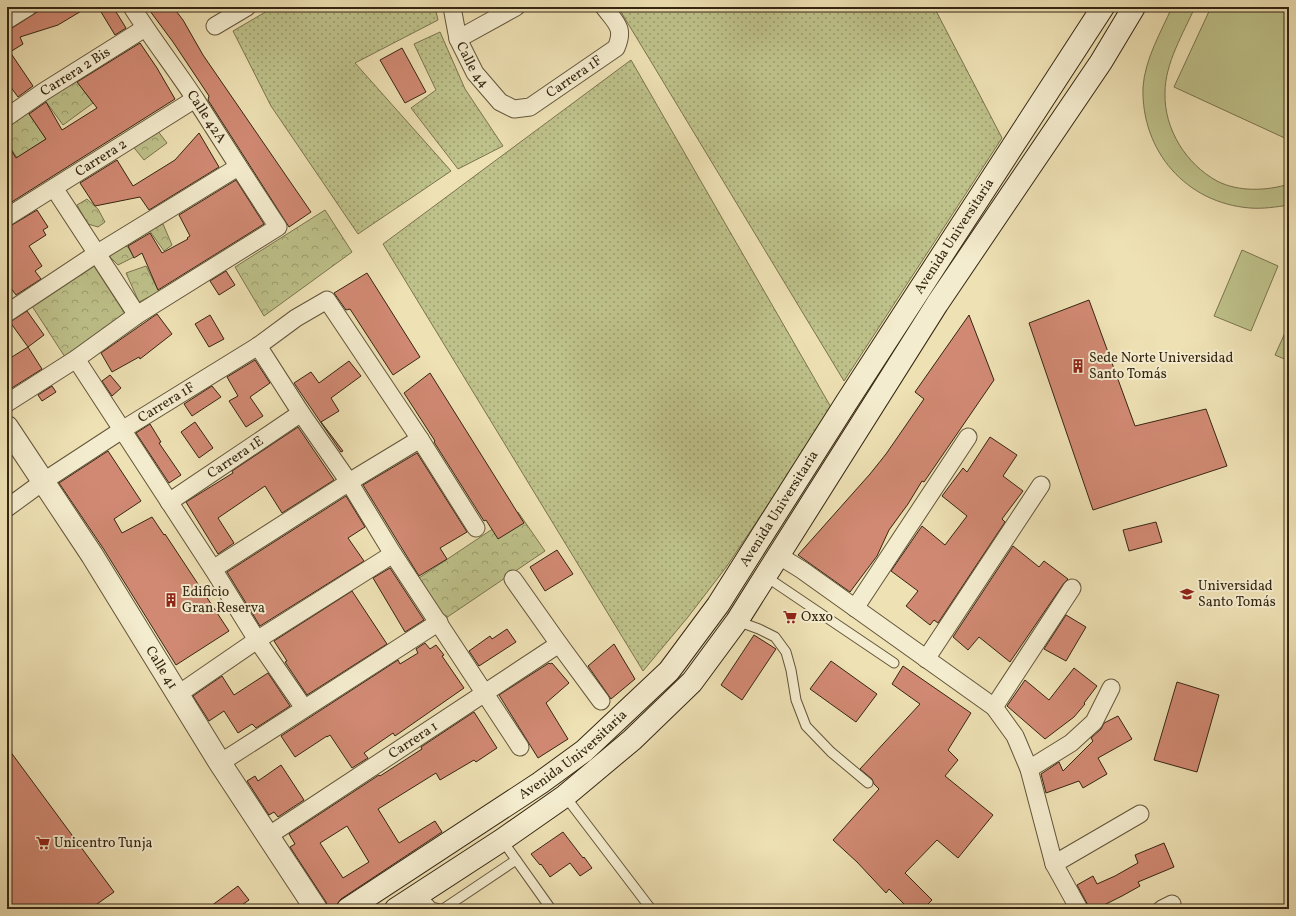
<svg xmlns="http://www.w3.org/2000/svg" width="1296" height="916" font-family="Vollkorn,serif">
<defs>
<pattern id="grass-dots" width="8" height="8" patternUnits="userSpaceOnUse"><rect width="8" height="8" fill="#bec18a"/><path d="M2 2h.1M6 6h.1" fill="none" stroke="#9b9d6f" stroke-width="1.8" stroke-linecap="round"/></pattern>
<pattern id="forest-crowns" width="20" height="18" patternUnits="userSpaceOnUse"><rect width="20" height="18" fill="#bec18a"/><path d="M2 6a3 3 0 1 1 6 0M12 15a3 3 0 1 1 6 0" fill="none" stroke="#9b9d6f"/></pattern>
</defs>
<rect width="100%" height="100%" fill="#eee1b4"/>
<filter id="stains"><feTurbulence type="fractalNoise" baseFrequency=".005" numOctaves="4"/><feColorMatrix values="0 0 0 0 .2 0 0 0 0 .09 0 0 0 0 .02 0 0 0 .5 -.17"/></filter>
<radialGradient id="worn" r=".72"><stop offset=".6" stop-color="#630" stop-opacity="0"/><stop offset="1" stop-color="#630" stop-opacity=".3"/></radialGradient>
<!-- grass -->
<g fill="url(#grass-dots)" stroke="#7a744e">
<path d="M 274,7 L 435,7 L 438,20 L 355,63 L 451,171 L 358,234 L 271,106 L 233,31 Z"/>
<path d="M 618,7 L 934,7 L 1002,138 L 844,381 Z"/>
<path d="M 440,32 L 465,89 L 503,146 L 458,169 L 411,108 L 436,90 L 414,44 Z"/>
<path d="M 631,60 L 832,409 L 727,566 L 688,617 L 643,671 L 383,244 Z"/>
</g>
<!-- forest -->
<g fill="url(#forest-crowns)" stroke="#7a744e">
<path d="M 74,77 L 93,103 L 63,125 L 44,99 Z"/>
<path d="M 26,109 L 46,139 L 17,158 L 7,142 L 7,123 Z"/>
<path d="M 154,126 L 167,143 L 144,160 L 131,144 Z"/>
<path d="M 87,199 L 98,209 L 105,222 L 98,227 L 88,224 L 77,205 Z"/>
<path d="M 325,210 L 352,252 L 264,316 L 235,267 Z"/>
<path d="M 163,224 L 172,245 L 164,251 L 149,230 Z"/>
<path d="M 122,245 L 128,247 L 134,257 L 118,265 L 110,257 L 111,253 Z"/>
<path d="M 92,263 L 127,317 L 65,357 L 30,303 Z"/>
<path d="M 146,266 L 159,292 L 139,302 L 126,273 Z"/>
<path d="M 518,512 L 545,551 L 443,620 L 416,580 Z"/>
</g>
<!-- garden -->
<g fill="#bec18a" stroke="#7a744e">
<path d="M 1172,7 L 1195,7 C 1183,34 1165,63 1165,93 C 1164,129 1186,164 1217,181 C 1238,192 1267,191 1289,184 L 1289,205 C 1276,207 1263,209 1250,208 C 1186,203 1141,151 1143,87 C 1145,59 1161,32 1172,7 Z"/>
<path d="M 1211,7 L 1289,7 L 1289,140 L 1174,87 Z"/>
<path d="M 1242,250 L 1278,266 L 1251,331 L 1214,316 Z"/>
<path d="M 1289,324 L 1289,361 L 1275,355 Z"/>
</g>
<!-- building -->
<g fill="#d18973" stroke="#352612" fill-rule="evenodd">
<path d="M 45,7 L 88,7 L 58,25 L 20,37 L 23,44 L 10,52 L 33,86 L 18,97 L 7,82 L 7,30 L 12,28 Z"/>
<path d="M 98,7 L 113,7 L 126,28 L 115,35 Z"/>
<path d="M 147,7 L 173,7 L 183,20 L 203,55 L 311,212 L 289,227 L 208,100 L 209,96 L 173,42 Z"/>
<path d="M 140,43 L 157,68 L 175,99 L 7,205 L 7,143 L 16,158 L 46,139 L 29,114 L 46,102 L 62,130 L 97,108 L 77,82 Z"/>
<path d="M 402,48 L 426,92 L 405,103 L 380,60 Z"/>
<path d="M 199,133 L 219,167 L 149,210 L 140,197 L 95,206 L 80,183 L 117,160 L 133,186 L 175,160 Z"/>
<path d="M 236,180 L 264,224 L 158,290 L 142,253 L 134,258 L 128,246 L 150,233 L 162,253 L 188,239 L 187,238 L 190,236 L 179,215 Z"/>
<path d="M 37,210 L 48,227 L 43,230 L 46,235 L 29,246 L 42,266 L 35,271 L 41,279 L 16,295 L 7,283 L 7,227 L 12,225 Z"/>
<path d="M 226,271 L 235,285 L 219,295 L 210,281 Z"/>
<path d="M 367,273 L 420,357 L 393,375 L 350,309 L 346,310 L 334,293 Z"/>
<path d="M 1089,300 L 1135,426 L 1206,409 L 1227,466 L 1093,510 L 1029,323 Z"/>
<path d="M 27,311 L 44,335 L 28,347 L 10,322 Z"/>
<path d="M 157,314 L 172,334 L 140,359 L 139,357 L 112,372 L 101,353 Z"/>
<path d="M 210,315 L 224,339 L 209,347 L 195,324 Z"/>
<path d="M 969,315 L 994,380 L 924,482 L 922,481 L 908,504 L 889,530 L 877,556 L 850,592 L 798,555 L 870,474 L 886,454 L 924,399 L 915,392 Z"/>
<path d="M 28,347 L 42,369 L 7,391 L 7,360 Z"/>
<path d="M 255,360 L 270,383 L 250,397 L 263,416 L 246,427 L 229,401 L 238,396 L 227,377 Z"/>
<path d="M 349,361 L 361,376 L 331,398 L 339,411 L 321,422 L 343,451 L 341,452 L 294,383 L 311,372 L 319,383 Z"/>
<path d="M 430,373 L 524,523 L 498,539 L 486,520 L 484,521 L 434,442 L 435,441 L 404,393 Z"/>
<path d="M 110,375 L 121,388 L 112,396 L 102,381 Z"/>
<path d="M 52,386 L 56,392 L 42,401 L 38,395 Z"/>
<path d="M 212,386 L 221,397 L 192,416 L 184,404 Z"/>
<path d="M 195,422 L 213,448 L 199,458 L 181,432 Z"/>
<path d="M 150,424 L 161,442 L 159,443 L 181,475 L 169,483 L 136,433 Z"/>
<path d="M 298,427 L 334,480 L 282,513 L 265,486 L 218,518 L 234,543 L 218,554 L 186,502 L 233,473 L 232,471 Z"/>
<path d="M 990,437 L 1017,455 L 1003,476 L 1023,491 L 1002,519 L 1005,522 L 938,623 L 934,620 L 930,625 L 906,606 L 918,591 L 891,571 L 922,526 L 945,545 L 967,516 L 942,496 L 963,468 L 967,472 Z"/>
<path d="M 108,451 L 141,501 L 114,519 L 122,533 L 152,517 L 164,535 L 165,534 L 229,631 L 176,665 L 103,548 L 59,483 Z"/>
<path d="M 417,453 L 467,532 L 440,548 L 447,559 L 419,576 L 363,485 Z"/>
<path d="M 346,496 L 365,527 L 348,538 L 364,561 L 260,626 L 227,572 Z"/>
<path d="M 1156,522 L 1162,542 L 1129,551 L 1123,530 Z"/>
<path d="M 1013,546 L 1039,567 L 1044,561 L 1068,579 L 1064,583 L 1010,662 L 979,637 L 968,650 L 953,637 Z"/>
<path d="M 557,550 L 573,574 L 545,591 L 530,567 Z"/>
<path d="M 390,568 L 424,620 L 405,632 L 373,578 Z"/>
<path d="M 352,591 L 387,644 L 307,695 L 285,662 L 287,661 L 274,641 Z"/>
<path d="M 1066,615 L 1086,627 L 1066,661 L 1044,649 Z"/>
<path d="M 507,629 L 516,642 L 479,666 L 469,651 L 490,636 L 492,639 Z"/>
<path d="M 754,635 L 776,649 L 742,700 L 721,685 Z"/>
<path d="M 425,643 L 430,649 L 436,645 L 444,655 L 442,656 L 464,688 L 395,736 L 393,733 L 364,753 L 368,758 L 352,768 L 330,735 L 327,737 L 327,736 L 295,757 L 281,736 L 398,660 L 400,664 L 418,653 L 416,649 Z"/>
<path d="M 614,644 L 635,679 L 611,699 L 588,666 Z"/>
<path d="M 831,661 L 877,694 L 856,722 L 810,689 Z"/>
<path d="M 549,663 L 550,664 L 552,663 L 569,683 L 546,703 L 568,739 L 538,758 L 499,695 Z"/>
<path d="M 903,666 L 971,713 L 948,750 L 958,760 L 945,776 L 993,815 L 958,858 L 937,840 L 905,873 L 932,900 L 923,909 L 909,909 L 889,889 L 886,893 L 857,862 L 833,840 L 879,789 L 874,784 L 872,779 L 860,769 L 920,704 L 892,684 Z"/>
<path d="M 1074,668 L 1097,686 L 1084,703 L 1085,704 L 1074,717 L 1045,739 L 1007,706 L 1025,680 L 1049,700 Z"/>
<path d="M 268,673 L 290,706 L 256,728 L 252,724 L 238,733 L 224,711 L 209,721 L 193,696 L 222,676 L 234,695 Z"/>
<path d="M 1177,682 L 1219,695 L 1197,772 L 1154,760 Z"/>
<path d="M 474,712 L 497,748 L 476,762 L 474,760 L 440,780 L 436,773 L 378,809 L 399,843 L 435,821 L 442,832 L 341,899 L 336,906 L 332,909 L 328,909 L 326,902 L 290,847 L 295,844 L 289,834 L 379,775 L 380,776 L 422,749 L 421,747 ZM 347,826 L 369,862 L 343,878 L 320,843 Z"/>
<path d="M 1118,716 L 1132,739 L 1098,758 L 1107,774 L 1083,788 L 1079,781 L 1046,793 L 1041,774 L 1059,762 L 1063,771 L 1093,741 L 1091,738 L 1101,729 L 1104,723 Z"/>
<path d="M 7,747 L 114,892 L 90,909 L 7,909 Z"/>
<path d="M 281,765 L 304,800 L 278,817 L 274,812 L 269,815 L 247,781 L 255,776 L 258,781 Z"/>
<path d="M 563,832 L 583,858 L 584,857 L 592,868 L 580,876 L 570,863 L 550,877 L 541,864 L 540,865 L 531,854 Z"/>
<path d="M 1164,843 L 1174,867 L 1138,882 L 1140,886 L 1122,896 L 1096,909 L 1090,909 L 1077,885 L 1093,876 L 1097,884 L 1115,876 L 1138,863 L 1135,855 Z"/>
<path d="M 238,886 L 249,900 L 236,909 L 207,909 Z"/>
</g>
<g fill="none" stroke-linecap="round" stroke-linejoin="round">
<defs>
<g id="service">
<path d="M 765,576 L 894,663"/>
<path d="M 737,621 L 759,629 L 775,637 L 786,652 L 791,670 L 796,700 L 806,726 L 831,752 L 868,783"/>
<path d="M 565,796 L 651,909"/>
<path d="M 502,840 L 551,909"/>
<path d="M 419,893 L 432,907 L 440,909"/>
<path d="M 443,909 L 516,860"/>
</g>
<g id="minor">
<path id="s1" d="M 452,7 L 458,39 L 475,73 L 500,102 L 514,109 L 530,107 L 616,48 C 625,28 616,23 604,7"/>
<path d="M 7,20 L 28,7"/>
<path d="M 215,26 L 247,7"/>
<path d="M 458,39 L 516,7"/>
<path id="s2" d="M 7,117 L 43,92 L 145,28"/>
<path d="M 54,188 L 137,315"/>
<path id="s3" d="M 7,217 L 195,99"/>
<path d="M 7,313 L 96,254 L 238,167"/>
<path d="M 258,346 L 301,413 L 349,482 L 393,554 L 520,747"/>
<path d="M 76,359 L 213,569 L 257,640 L 304,708"/>
<path d="M 7,403 L 76,359 L 137,315 L 278,227 C 250,185 223,142 196,100 C 175,68 152,39 132,7"/>
<path id="s4" d="M 169,502 L 301,413"/>
<path id="s5" d="M 7,508 L 44,481 L 122,430 L 258,346 L 296,318 L 327,300 L 420,439 L 476,528"/>
<path d="M 779,554 L 781,557 L 802,570 L 994,707 L 1015,736 L 1029,769 L 1054,864 L 1079,909"/>
<path d="M 213,569 L 349,482 L 420,439"/>
<path d="M 513,579 L 559,644 L 601,701"/>
<path d="M 855,608 L 968,437"/>
<path d="M 926,659 L 1041,485"/>
<path d="M 177,695 L 257,640 L 393,554"/>
<path d="M 994,707 L 1072,588"/>
<path d="M 220,763 L 439,622"/>
<path d="M 1029,769 L 1071,743 L 1094,722 L 1111,688"/>
<path id="s6" d="M 268,836 L 559,644"/>
<path d="M 1054,864 L 1140,814"/>
<path d="M 1162,909 L 1172,904"/>
</g>
<g id="tertiary">
<path id="s7" d="M 7,427 L 92,555 L 220,763 L 316,909"/>
</g>
<g id="secondary">
<path id="s8" d="M 348,909 L 540,783 L 584,751 L 669,671 L 718,605 L 846,403 L 1103,7"/>
<path d="M 396,909 L 502,840 L 565,796 L 632,740 L 692,682 L 737,621 L 937,304 L 1101,62 L 1134,7"/>
</g>
</defs>
<!-- service casing -->
<use href="#service" stroke="#63553a" stroke-width="11"/>
<!-- minor casing -->
<use href="#minor" stroke="#63553a" stroke-width="19"/>
<!-- tertiary casing -->
<use href="#tertiary" stroke="#63553a" stroke-width="24"/>
<!-- secondary casing -->
<use href="#secondary" stroke="#352612" stroke-width="24"/>
<!-- service -->
<use href="#service" stroke="#f4ecce" stroke-width="9"/>
<!-- minor -->
<use href="#minor" stroke="#f4ecce" stroke-width="17"/>
<!-- tertiary -->
<use href="#tertiary" stroke="#f4ecce" stroke-width="22"/>
<!-- secondary -->
<use href="#secondary" stroke="#f4ecce" stroke-width="22"/>
</g>
<!-- icons -->
<defs>
<symbol id="building-bare" viewBox="-9 -9 18 18"><path d="M-4-6H4V6H1V3H-1V6H-4ZM-2.5-4.3h1.7v1.8h-1.7ZM.8-4.3h1.7v1.8H.8ZM-2.5-1h1.7V.8h-1.7ZM.8-1h1.7V.8H.8Z" fill="#8f2418" stroke="#f4ecce" stroke-width="2.5" paint-order="stroke"/></symbol>
<symbol id="university-bare" viewBox="-9 -9 18 18"><path d="M0-5L7-2L0 1L-7-2ZM-4 1L0 2.5L4 1V4Q0 6-4 4Z" fill="#8f2418" stroke="#f4ecce" stroke-width="2.5" paint-order="stroke"/></symbol>
<symbol id="supermarket-bare" viewBox="-9 -9 18 18"><path d="M-6-5.5h2.5l.6 2H6L4.5 2H-2.5L-4.4-4H-6ZM-1.5 3.2a1.3 1.3 0 1 0 .1 0ZM3 3.2a1.3 1.3 0 1 0 .1 0Z" fill="#8f2418" stroke="#f4ecce" stroke-width="2.5" paint-order="stroke"/></symbol>
</defs>
<g fill-rule="evenodd">
<use href="#building-bare" x="1068" y="356" width="20" height="20"/>
<use href="#university-bare" x="1177" y="584" width="20" height="20"/>
<use href="#building-bare" x="161" y="590" width="20" height="20"/>
<use href="#supermarket-bare" x="780" y="607" width="20" height="20"/>
<use href="#supermarket-bare" x="33" y="833" width="20" height="20"/>
</g>
<g text-anchor="middle" dominant-baseline="central" stroke-width="4" stroke-linejoin="round" paint-order="stroke">
<!-- street labels -->
<g font-size="14" fill="#352612" stroke="#f4ecce">
<text stroke="none"><textPath href="#s1" startOffset="62">Calle 44</textPath></text>
<text stroke="none"><textPath href="#s2" startOffset="82">Carrera 2 Bis</textPath></text>
<text stroke="none"><textPath href="#s1" startOffset="194">Carrera 1F</textPath></text>
<text transform="translate(206 117) rotate(57)">Calle 42A</text>
<text stroke="none"><textPath href="#s3" startOffset="111">Carrera 2</textPath></text>
<text stroke="none"><textPath href="#s8" startOffset="921">Avenida Universitaria</textPath></text>
<text stroke="none"><textPath href="#s5" startOffset="191">Carrera 1F</textPath></text>
<text stroke="none"><textPath href="#s4" startOffset="80">Carrera 1E</textPath></text>
<text stroke="none"><textPath href="#s8" startOffset="597">Avenida Universitaria</textPath></text>
<text stroke="none"><textPath href="#s7" startOffset="286">Calle 41</textPath></text>
<text stroke="none"><textPath href="#s6" startOffset="174">Carrera 1</textPath></text>
<text stroke="none"><textPath href="#s8" startOffset="273">Avenida Universitaria</textPath></text>
</g>
<!-- poi labels -->
<g font-size="14" fill="#352612" stroke="#f4ecce" text-anchor="start">
<text x="1089" y="358">Sede Norte Universidad<tspan x="1089" dy="16">Santo Tomás</tspan></text>
<text x="1198" y="586">Universidad<tspan x="1198" dy="16">Santo Tomás</tspan></text>
<text x="182" y="592">Edificio<tspan x="182" dy="16">Gran Reserva</tspan></text>
<text x="801" y="617">Oxxo</text>
<text x="54" y="843">Unicentro Tunja</text>
</g>
</g>
<!-- margin -->
<rect width="1296" height="916" fill="none" stroke="#eee1b4" stroke-width="24"/>
<rect x="8" y="8" width="1280" height="900" fill="none" stroke="#352612" stroke-width="2"/>
<rect x="12" y="12" width="1272" height="892" fill="none" stroke="#352612"/>
<rect width="100%" height="100%" filter="url(#stains)"/>
<rect width="100%" height="100%" fill="url(#worn)"/>
</svg>
